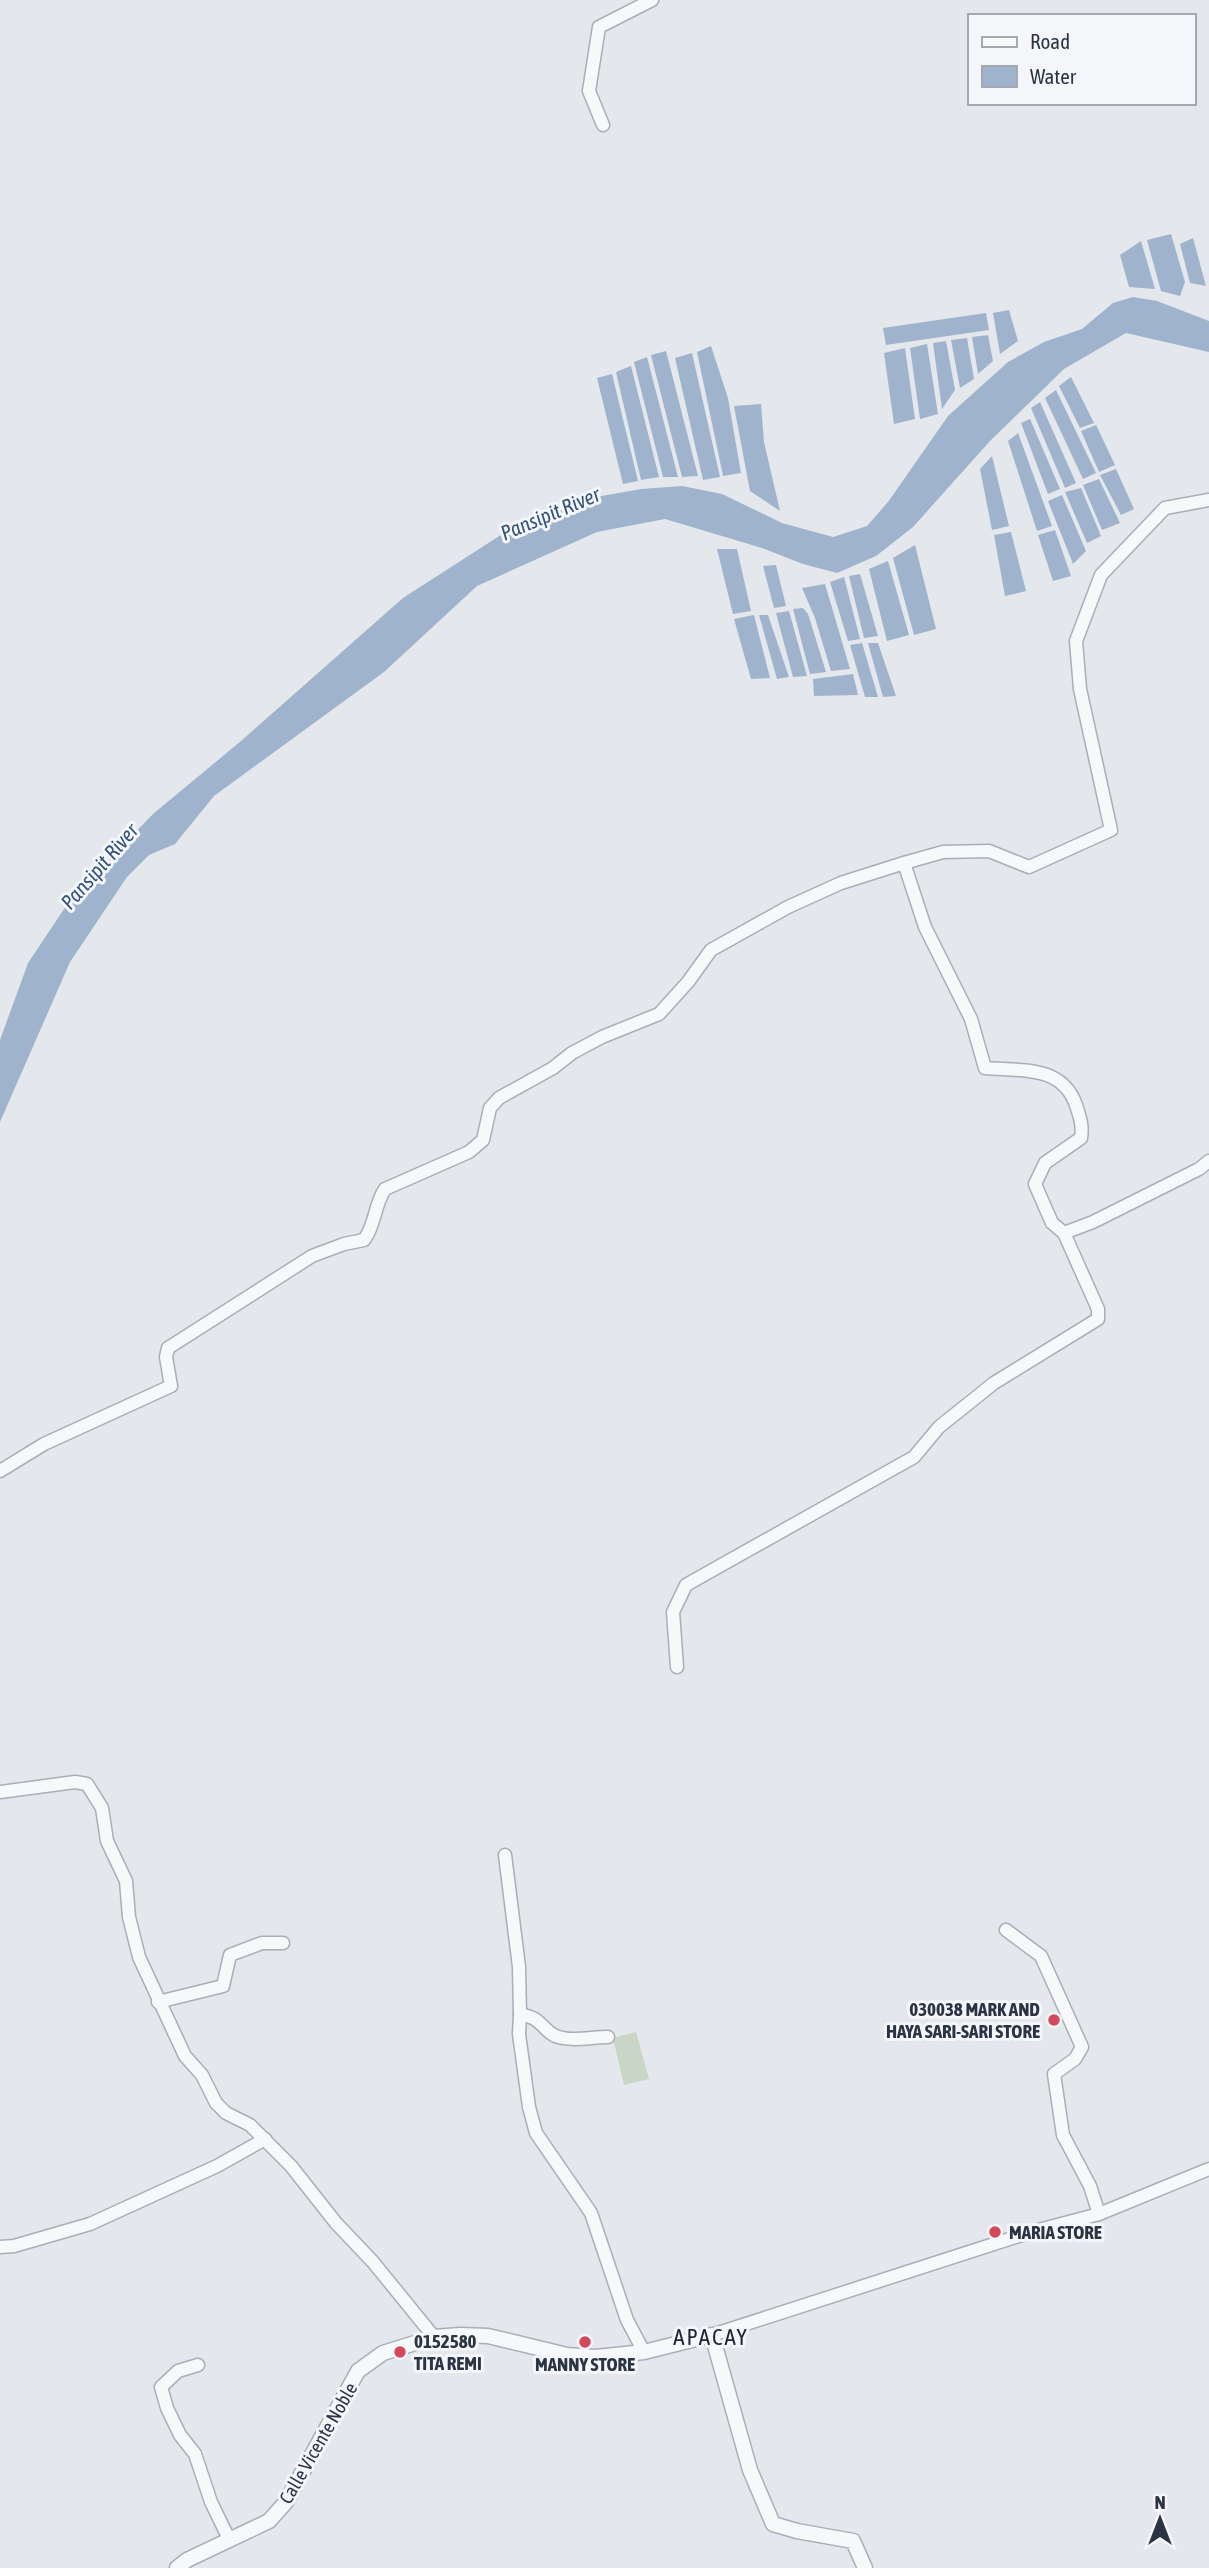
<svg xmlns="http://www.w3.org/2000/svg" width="1209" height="2568" font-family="'Asap Condensed',sans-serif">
<rect width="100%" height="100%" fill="#e4e7ec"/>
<!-- green -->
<path fill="#c9d6c5" d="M 636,2032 L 649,2079 L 624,2085 L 613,2038 Z"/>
<!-- water -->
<g fill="#9fb4cc">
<path d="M 1171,234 L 1185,282 L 1180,296 L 1161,291 L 1147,240 Z"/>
<path d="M 1193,238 L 1206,286 L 1190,283 L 1180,244 Z"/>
<path d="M 1141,241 L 1155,289 L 1129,287 L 1120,255 Z"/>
<path d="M 1133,297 L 1157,301 L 1209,321 L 1209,352 L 1126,333 L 1064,369 L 990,441 L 913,527 L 876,556 L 837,573 L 803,564 L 762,548 L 665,519 L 597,532 L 477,586 L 384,672 L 214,796 L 175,844 L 149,855 L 127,877 L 70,962 L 0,1122 L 0,1040 L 28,963 L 70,900 L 153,814 L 241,741 L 403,598 L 507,531 L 596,497 L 641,489 L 682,486 L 722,494 L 782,523 L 833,537 L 867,526 L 888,502 L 948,416 L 1008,362 L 1044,342 L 1082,329 L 1113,303 Z"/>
<path d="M 1009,310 L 1018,341 L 1000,354 L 993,313 Z"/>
<path d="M 986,313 L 989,330 L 886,345 L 883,328 Z"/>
<path d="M 988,335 L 993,361 L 978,374 L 972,337 Z"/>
<path d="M 967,338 L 974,379 L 960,388 L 951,340 Z"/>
<path d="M 946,341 L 955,390 L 942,409 L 933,343 Z"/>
<path d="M 927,344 L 938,414 L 920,419 L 910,348 Z"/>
<path d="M 711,346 L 728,398 L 741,473 L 723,476 L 697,352 Z"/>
<path d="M 905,348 L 915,419 L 894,424 L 884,353 Z"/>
<path d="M 666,351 L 698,476 L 682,477 L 651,355 Z"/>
<path d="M 692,353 L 720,477 L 703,480 L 675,358 Z"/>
<path d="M 647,357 L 678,477 L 663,477 L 634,362 Z"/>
<path d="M 631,366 L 659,477 L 641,480 L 616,372 Z"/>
<path d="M 612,374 L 638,481 L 623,484 L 597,378 Z"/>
<path d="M 1071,377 L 1094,423 L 1080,428 L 1059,386 Z"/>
<path d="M 1056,390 L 1096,473 L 1083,479 L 1045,398 Z"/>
<path d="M 1040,402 L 1076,483 L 1065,488 L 1031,408 Z"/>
<path d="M 761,404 L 764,442 L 780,511 L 750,491 L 734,406 Z"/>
<path d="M 1030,419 L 1060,489 L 1048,494 L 1021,423 Z"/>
<path d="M 1096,425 L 1115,465 L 1099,472 L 1081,431 Z"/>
<path d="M 1018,433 L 1052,526 L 1037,531 L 1008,441 Z"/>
<path d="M 992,456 L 1009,526 L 992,530 L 980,469 Z"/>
<path d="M 1116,469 L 1134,509 L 1121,515 L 1100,475 Z"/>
<path d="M 1099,479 L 1120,523 L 1102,530 L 1083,485 Z"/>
<path d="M 1081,488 L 1101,536 L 1087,543 L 1065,492 Z"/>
<path d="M 1062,495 L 1086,551 L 1073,564 L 1048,501 Z"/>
<path d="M 1055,530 L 1071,576 L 1053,581 L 1038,535 Z"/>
<path d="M 1011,532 L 1026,591 L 1005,596 L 994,535 Z"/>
<path d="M 915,545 L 936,629 L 914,635 L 893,558 Z"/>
<path d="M 717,549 L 737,549 L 751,611 L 733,614 Z"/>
<path d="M 888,561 L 909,635 L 887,641 L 869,569 Z"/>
<path d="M 776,565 L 786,606 L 774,608 L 763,566 Z"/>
<path d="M 860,574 L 878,636 L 864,638 L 849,576 Z"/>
<path d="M 844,577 L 860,639 L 848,641 L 830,582 Z"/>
<path d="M 825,584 L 850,669 L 831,671 L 815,618 L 802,588 Z"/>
<path d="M 803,608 L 808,614 L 826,672 L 810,674 L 793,609 Z"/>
<path d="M 789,611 L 807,676 L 793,677 L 776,613 Z"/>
<path d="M 754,615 L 770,678 L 751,679 L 734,619 Z"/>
<path d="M 759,615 L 768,615 L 789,677 L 777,679 Z"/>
<path d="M 862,643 L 878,697 L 865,697 L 850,645 Z"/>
<path d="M 868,643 L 878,643 L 896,696 L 883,697 Z"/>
<path d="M 853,674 L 858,695 L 814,696 L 813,679 Z"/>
</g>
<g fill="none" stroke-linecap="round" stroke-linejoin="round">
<defs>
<g id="minor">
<path d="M 603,125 L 589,91 L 599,27 L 652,0"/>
<path d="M 904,863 L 943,852 L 989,851 L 1029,867 L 1111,830 L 1080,689 L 1076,641 L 1101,575 L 1165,508 L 1209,500"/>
<path d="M 0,1471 L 44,1444 L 171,1386 L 166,1357 L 168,1348 L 312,1256 L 344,1244 L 364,1240 C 376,1224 374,1205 385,1189 L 469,1152 L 483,1140 L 490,1108 L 499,1098 L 553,1068 L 572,1053 L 602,1037 L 659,1014 L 688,982 L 711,950 L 788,907 L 841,883 L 904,863 L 925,927 L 971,1019 L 985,1068 C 1021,1071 1062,1065 1076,1105 C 1080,1118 1083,1125 1081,1138 L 1045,1163 L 1035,1184 L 1052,1223 L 1064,1233 L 1093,1222 L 1199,1169 L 1209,1161"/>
<path d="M 677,1667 L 673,1612 L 686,1585 L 914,1457 L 939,1427 L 994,1383 L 1098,1319 L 1098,1309 L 1064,1233"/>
<path d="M 0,1792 L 75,1782 L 87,1784 L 102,1808 L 107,1841 L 126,1881 L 129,1917 L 139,1957 L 185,2056 L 202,2075 L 216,2103 L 226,2113 L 250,2125 L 291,2166 L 336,2223 L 373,2262 L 434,2337"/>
<path d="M 505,1855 L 519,1967 L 520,2015"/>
<path d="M 158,2002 L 223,1986 L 230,1955 L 262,1943 L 283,1943"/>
<path d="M 608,2037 C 593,2037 577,2041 563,2038 C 544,2036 542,2015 520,2015 L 519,2034 L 529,2107 L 536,2133 L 591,2213 L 627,2320 L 644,2352"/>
<path d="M 1099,2214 L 1209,2169"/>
<path d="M 0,2247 L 14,2246 L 90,2224 L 217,2166 L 265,2139"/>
<path d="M 712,2335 L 1031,2232 L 1099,2214 L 1090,2186 L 1063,2135 L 1054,2074 L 1075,2059 L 1082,2047 L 1041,1956 L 1006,1930"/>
<path d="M 198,2365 L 178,2371 L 161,2387 L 167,2408 L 180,2435 L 195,2454 L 211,2502 L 229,2539"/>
</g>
<path id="tertiary" d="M 177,2568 L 187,2560 L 269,2521 L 286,2502 L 358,2371 L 383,2353 L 434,2337 L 460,2335 L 488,2336 L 567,2355 L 596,2357 L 644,2352 L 712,2335 L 750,2470 L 773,2524 L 797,2531 L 853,2541 L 865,2568"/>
</defs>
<!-- minor casing -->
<use href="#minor" stroke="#a9aeb7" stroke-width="15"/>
<!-- tertiary casing -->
<use href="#tertiary" stroke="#a9aeb7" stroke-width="17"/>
<!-- minor -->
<use href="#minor" stroke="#f7f8fa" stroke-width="12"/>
<!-- tertiary -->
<use href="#tertiary" stroke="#f7f8fa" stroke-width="14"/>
</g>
<!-- markers -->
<g fill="#d1495b" stroke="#f4f6f9" stroke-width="2.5">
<circle cx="1054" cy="2020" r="7"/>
<circle cx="995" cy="2232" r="7"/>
<circle cx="585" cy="2342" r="7"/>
<circle cx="400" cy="2352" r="7"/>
</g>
<g text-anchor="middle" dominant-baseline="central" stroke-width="6" stroke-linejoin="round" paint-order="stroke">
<!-- poi labels -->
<g font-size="19" font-weight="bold" fill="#2b3445" stroke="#f4f6f9" text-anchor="start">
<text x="1040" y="2009" text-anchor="end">030038 MARK AND<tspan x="1040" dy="22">HAYA SARI-SARI STORE</tspan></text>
<text x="1009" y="2232">MARIA STORE</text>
<text x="414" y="2341">0152580<tspan x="414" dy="22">TITA REMI</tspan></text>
<text x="585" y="2364" text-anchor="middle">MANNY STORE</text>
</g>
<!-- street labels -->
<g font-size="19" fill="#2b3445" stroke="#f4f6f9">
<text transform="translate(318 2443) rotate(-60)">Calle Vicente Noble</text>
</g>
<!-- water labels -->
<g font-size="21" font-style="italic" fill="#34527a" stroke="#f4f6f9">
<text transform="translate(550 513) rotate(-23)">Pansipit River</text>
<text transform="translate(99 866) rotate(-49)">Pansipit River</text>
</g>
<!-- quarter labels -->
<g font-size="23" letter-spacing="2" fill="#1d2536" stroke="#f4f6f9">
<text x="711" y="2337">APACAY</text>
</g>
</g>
<!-- legend -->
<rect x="968" y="14" width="228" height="91" fill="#f4f6f9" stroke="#a4a8b1" stroke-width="2"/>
<rect x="982" y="37" width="35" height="10" fill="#f7f8fa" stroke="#a4a8b1" stroke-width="2"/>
<text x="1030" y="49" font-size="21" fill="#2b3445">Road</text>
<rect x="982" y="66" width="35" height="21" fill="#9fb4cc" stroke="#a4a8b1" stroke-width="2"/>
<text x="1030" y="84" font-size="21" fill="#2b3445">Water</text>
<!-- north arrow -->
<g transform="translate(1160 2519)" stroke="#f4f6f9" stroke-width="5" paint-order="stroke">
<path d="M0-5L12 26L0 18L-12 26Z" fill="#2b3445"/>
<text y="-10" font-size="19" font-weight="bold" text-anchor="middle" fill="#2b3445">N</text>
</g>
</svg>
